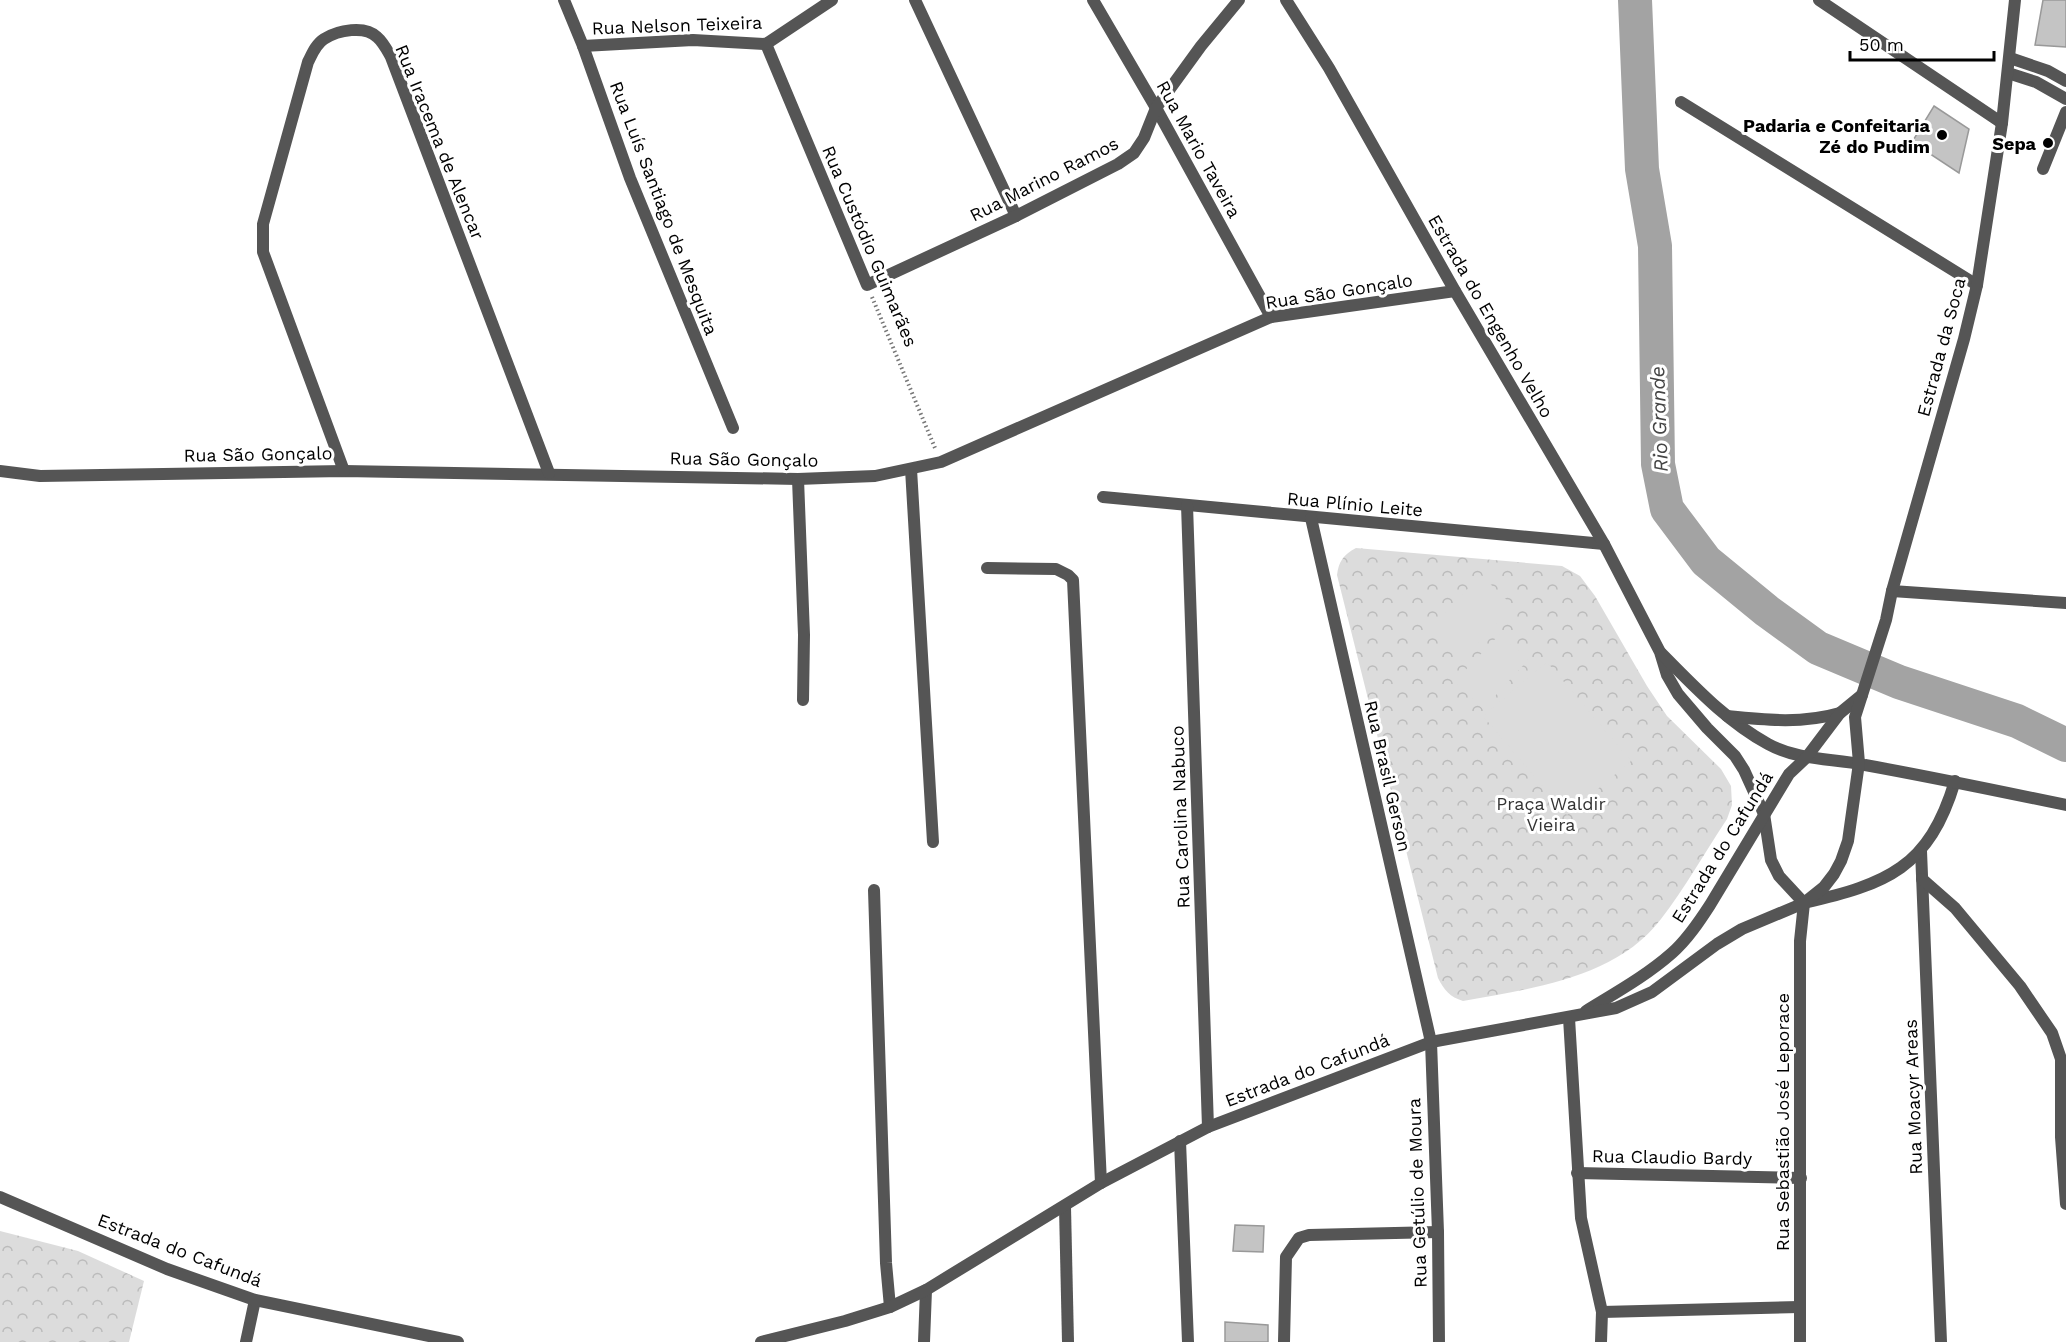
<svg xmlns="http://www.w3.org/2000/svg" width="2066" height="1342" font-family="'Work Sans',sans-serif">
<defs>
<pattern id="forest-crowns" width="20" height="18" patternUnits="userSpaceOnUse" patternTransform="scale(1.5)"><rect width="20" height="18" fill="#dcdcdc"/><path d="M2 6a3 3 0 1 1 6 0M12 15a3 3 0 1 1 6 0" fill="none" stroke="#bbb"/></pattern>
</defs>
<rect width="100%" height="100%" fill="#fff"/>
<!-- forest -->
<g fill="url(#forest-crowns)">
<path d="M 1356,548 L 1562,566 L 1580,576 L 1595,596 L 1647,686 L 1667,716 L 1721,769 L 1731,786 L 1732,805 L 1727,819 C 1705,852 1685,888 1661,919 C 1615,979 1532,988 1463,1001 C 1450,997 1444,990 1438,978 L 1337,575 C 1339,561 1343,555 1356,548 Z"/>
<path d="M 0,1231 L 78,1251 L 144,1281 L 129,1342 L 0,1342 Z"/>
</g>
<!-- pitch -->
<g fill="#dcdcdc">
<path d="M 1481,575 L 1513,606 L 1461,661 L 1428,631 Z"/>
<path d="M 1500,634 L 1528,660 L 1483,709 L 1454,682 Z"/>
<path d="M 1547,662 L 1631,761 L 1567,815 L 1483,716 Z"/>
</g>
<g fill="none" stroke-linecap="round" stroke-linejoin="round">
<!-- river -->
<path stroke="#a3a3a3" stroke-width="34" d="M 1635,0 L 1642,169 L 1655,246 L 1658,464 L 1667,509 L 1706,561 L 1767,611 L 1818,648 L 1899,682 L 2017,721 L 2066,745"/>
</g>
<!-- building -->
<g fill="#c4c4c4" stroke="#999" stroke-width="1.5">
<path d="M 2043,0 L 2066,0 L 2066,47 L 2035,45 Z"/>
<path d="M 1934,106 L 1969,129 L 1959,173 L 1912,142 Z"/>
<path d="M 1235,1225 L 1264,1226 L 1263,1252 L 1233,1251 Z"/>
<path d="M 1225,1322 L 1268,1325 L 1268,1342 L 1225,1342 Z"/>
</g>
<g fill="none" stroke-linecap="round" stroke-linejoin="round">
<!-- path -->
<path stroke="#777" stroke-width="4" stroke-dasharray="1.5 3" stroke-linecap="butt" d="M 872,297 L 935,448"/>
<!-- service -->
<g stroke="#555" stroke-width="12">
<path d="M 2010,58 L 2048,71 L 2066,81"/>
<path d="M 2008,73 L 2036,82 L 2066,99"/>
<path d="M 1681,102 L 1977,285"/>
<path d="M 2043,169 L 2066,112"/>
<path d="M 911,469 L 933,842"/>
</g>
<!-- minor -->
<g stroke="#555" stroke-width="12">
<path d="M 564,0 L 583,46 L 630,178 L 733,428"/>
<path d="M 915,0 L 1016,216"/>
<path d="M 1093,0 L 1156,108 L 1271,317"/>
<path d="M 1819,0 L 2002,123"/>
<path d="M 766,44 L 867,285 L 1016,216 L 1118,164 L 1134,153 L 1144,138 L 1156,108 L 1201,46 L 1239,0"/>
<path d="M 583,46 L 693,40 L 766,44 L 832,0"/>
<path d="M 0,471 L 40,476 L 344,471 L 798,479 L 875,476 L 941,462 L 1271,317 L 1455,291"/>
<path d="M 344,471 L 263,252 L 263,224 L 308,62 C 312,54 316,44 324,39 C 338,30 365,25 377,37 C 383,42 387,50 391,57 L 549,473"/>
<path d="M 798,479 L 804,635 L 803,700"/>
<path d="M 1103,497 L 1604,544"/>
<path d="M 1187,505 L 1208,1127"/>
<path d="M 1311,518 L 1431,1042 L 1438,1232 L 1439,1342"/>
<path d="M 987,568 L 1056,569 L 1068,575 L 1073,580 L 1101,1183"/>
<path d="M 1892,591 L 2066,603"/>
<path d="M 1921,851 L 1941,1342"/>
<path d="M 1922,879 L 1955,908 L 2020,986 L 2052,1033 L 2061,1059 L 2061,1137 L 2066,1204"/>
<path d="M 874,890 L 886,1263 L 890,1307"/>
<path d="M 1569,1018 L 1581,1218 L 1602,1312 L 1601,1342"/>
<path d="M 1180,1141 L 1188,1342"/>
<path d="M 1577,1173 L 1801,1178"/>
<path d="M 1065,1207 L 1068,1342"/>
<path d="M 1602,1312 L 1799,1307"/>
<path d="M 246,1342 L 255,1300"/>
<path d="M 924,1342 L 926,1290"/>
<path d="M 1284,1342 L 1286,1257 L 1299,1238 L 1309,1235 L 1438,1232"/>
<path d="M 1800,1342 L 1800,941 L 1804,903"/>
</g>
<!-- tertiary -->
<g stroke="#555" stroke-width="12">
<path d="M 1286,0 L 1329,68 L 1455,291 L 1604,544 L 1660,652 L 1667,675 L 1678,694 L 1707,728 L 1735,756 L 1744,770 L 1764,814 L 1771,860 L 1779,876 L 1804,903 C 1887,884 1929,868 1955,781"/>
<path d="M 1661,653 C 1694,686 1726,721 1768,744 C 1799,761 1832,758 1865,765 C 1932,777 1999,791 2066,805"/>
<path d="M 1727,716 C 1766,720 1802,724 1840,713"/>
<path d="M 1586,1011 C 1615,993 1646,976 1672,953 C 1687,940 1699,922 1710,905 L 1789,774 L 1806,758 L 1840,713 L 1862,695"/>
<path d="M 0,1197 L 167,1269 L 255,1300 L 458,1342"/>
<path d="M 761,1342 L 845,1321 L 890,1307 L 926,1290 L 1101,1183 L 1208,1127 L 1431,1042 L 1616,1008 L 1652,992 L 1717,944 L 1742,929 L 1804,903 L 1824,887 L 1834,874 L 1841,861 L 1848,841 L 1859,763 L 1855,717 L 1886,620 L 1892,591 L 1964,339 L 1977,285 L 2002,123 L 2015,0"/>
</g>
</g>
<!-- markers -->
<g fill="#000" stroke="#fff" stroke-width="2">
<circle cx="1942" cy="135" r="6"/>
<circle cx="2048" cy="143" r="6"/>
</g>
<g text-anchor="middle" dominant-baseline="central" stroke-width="6" stroke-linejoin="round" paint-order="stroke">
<!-- street labels -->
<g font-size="18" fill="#000" stroke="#fff">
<text transform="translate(677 25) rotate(-2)">Rua Nelson Teixeira</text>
<text transform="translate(440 142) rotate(68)">Rua Iracema de Alencar</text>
<text transform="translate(1199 149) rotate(61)">Rua Mario Taveira</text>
<text transform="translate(1044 179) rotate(-27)">Rua Marino Ramos</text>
<text transform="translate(664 208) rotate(69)">Rua Luís Santiago de Mesquita</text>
<text transform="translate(870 246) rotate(67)">Rua Custódio Guimarães</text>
<text transform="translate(1339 291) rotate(-9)">Rua São Gonçalo</text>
<text transform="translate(1491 316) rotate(60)">Estrada do Engenho Velho</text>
<text transform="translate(1941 347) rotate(-75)">Estrada da Soca</text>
<text transform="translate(258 454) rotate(-1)">Rua São Gonçalo</text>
<text transform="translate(744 459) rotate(1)">Rua São Gonçalo</text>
<text transform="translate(1355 504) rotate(5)">Rua Plínio Leite</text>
<text transform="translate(1388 776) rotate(77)">Rua Brasil Gerson</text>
<text transform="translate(1180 817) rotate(-92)">Rua Carolina Nabuco</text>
<text transform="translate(1722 847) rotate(-58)">Estrada do Cafundá</text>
<text transform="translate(1307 1070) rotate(-21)">Estrada do Cafundá</text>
<text transform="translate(1913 1097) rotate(-92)">Rua Moacyr Areas</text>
<text transform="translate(1782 1122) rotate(-90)">Rua Sebastião José Leporace</text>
<text transform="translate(1672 1157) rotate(1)">Rua Claudio Bardy</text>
<text transform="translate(1417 1193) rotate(-92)">Rua Getúlio de Moura</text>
<text transform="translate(180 1250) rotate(21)">Estrada do Cafundá</text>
</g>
<!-- poi labels -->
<g font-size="18" font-weight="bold" fill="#000" stroke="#fff" text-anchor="end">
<text x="1930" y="125">Padaria e Confeitaria<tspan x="1930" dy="21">Zé do Pudim</tspan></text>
<text x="2036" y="143">Sepa</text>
</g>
<!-- park labels -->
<g font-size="18" fill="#333" stroke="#fff">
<text x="1551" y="803">Praça Waldir<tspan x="1551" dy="21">Vieira</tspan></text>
</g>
<!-- water labels -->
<g font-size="20" font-style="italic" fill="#444" stroke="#fff">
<text transform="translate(1659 419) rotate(-92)">Rio Grande</text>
</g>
</g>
<!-- scale -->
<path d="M1850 51v9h144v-9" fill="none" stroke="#000000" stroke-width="3"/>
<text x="1859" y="51" font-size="18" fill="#000000" stroke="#ffffff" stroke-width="4.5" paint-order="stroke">50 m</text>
</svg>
